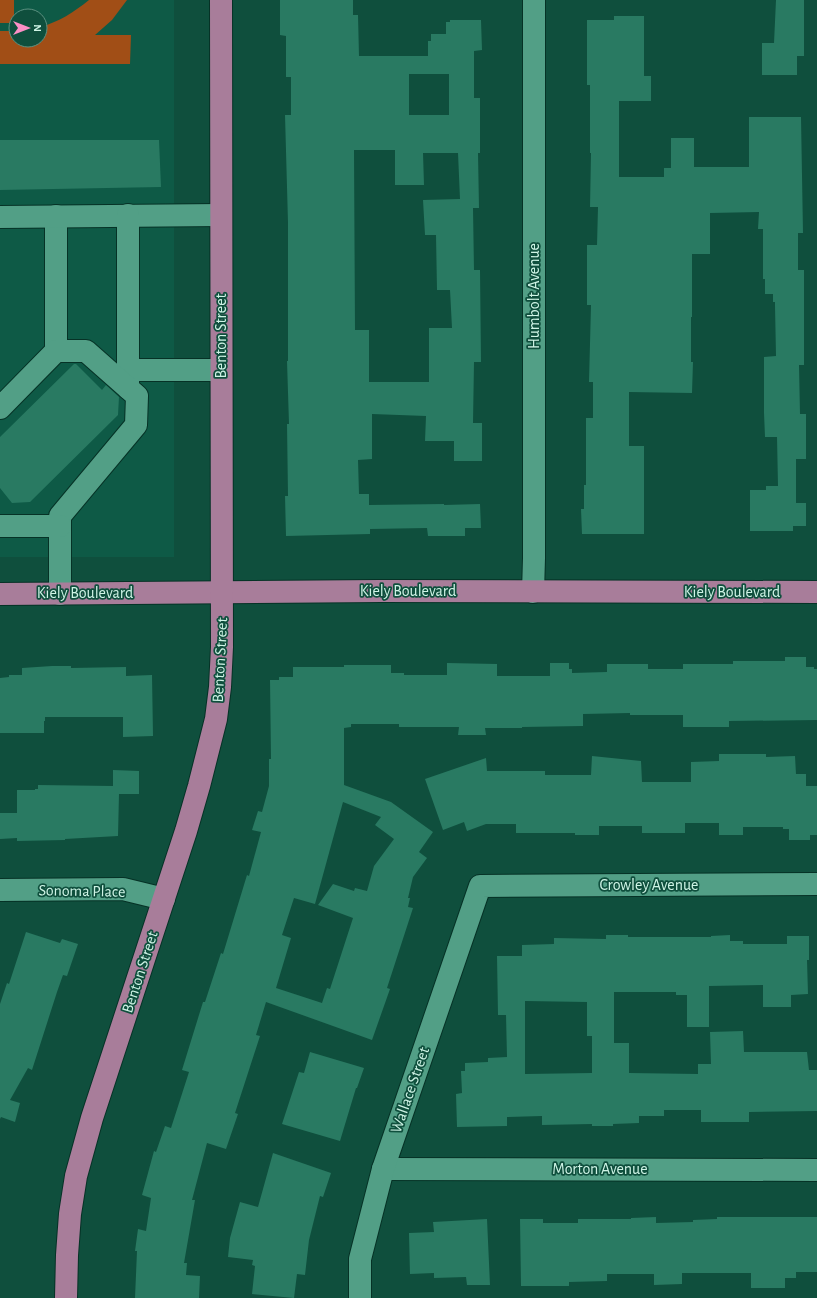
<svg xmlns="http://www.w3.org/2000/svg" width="817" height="1298" font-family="'Alegreya Sans',sans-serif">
<rect width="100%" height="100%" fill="#0f4f3d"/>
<!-- built -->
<path fill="#0e5a46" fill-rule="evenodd" d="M 0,0 L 174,0 L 174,557 L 0,557 ZM 16,16 L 40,16 L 40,40 L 16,40 Z"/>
<!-- green -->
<g fill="#a14e16">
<rect x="0" y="0" width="14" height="23"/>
<path d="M 89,0 L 127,0 L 112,20 L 95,35 L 131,35 L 130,64 L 0,64 L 0,31 L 16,31 L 16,40 L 40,40 L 40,27 C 59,22 74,12 89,0 Z"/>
</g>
<!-- building -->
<g fill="#297a62" fill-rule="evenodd">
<path d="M 280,0 L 353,0 L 353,15 L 358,15 L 359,56 L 428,56 L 428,41 L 431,41 L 431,34 L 446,34 L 446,22 L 450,22 L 450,20 L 481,20 L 482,50 L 474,51 L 474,98 L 480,98 L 480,153 L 478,153 L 479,208 L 473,208 L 474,270 L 480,270 L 481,362 L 474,362 L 473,423 L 482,423 L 482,461 L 454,461 L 454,441 L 425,441 L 426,416 L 372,414 L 372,459 L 358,460 L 359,494 L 369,494 L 369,505 L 444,504 L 444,505 L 480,504 L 481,528 L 465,528 L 465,536 L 428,536 L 427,528 L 370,529 L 370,534 L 286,536 L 285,496 L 288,496 L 287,424 L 289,424 L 287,361 L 288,361 L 288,223 L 285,115 L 291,115 L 291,77 L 286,77 L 286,36 L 280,35 ZM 409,74 L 449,74 L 449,115 L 409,115 ZM 354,150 L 395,150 L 395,185 L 424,185 L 423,153 L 458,153 L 460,199 L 423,200 L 425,235 L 436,235 L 437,290 L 450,290 L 452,328 L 429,328 L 429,382 L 369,382 L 369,330 L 355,330 Z"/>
<path d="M 776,0 L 804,0 L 804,56 L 797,56 L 797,75 L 762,75 L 762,43 L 774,43 Z"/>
<path d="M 614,16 L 644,16 L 644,76 L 651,76 L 651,101 L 619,101 L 619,177 L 664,177 L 664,168 L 671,168 L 671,138 L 694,138 L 694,167 L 749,167 L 749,117 L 801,117 L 803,233 L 798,233 L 798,270 L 804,270 L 804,365 L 799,365 L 800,414 L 806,414 L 806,459 L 796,459 L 796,503 L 806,503 L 806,526 L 793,526 L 793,531 L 750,531 L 750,490 L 766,490 L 766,486 L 778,486 L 777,437 L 765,437 L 764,413 L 764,357 L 776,356 L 775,306 L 775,302 L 773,302 L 773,294 L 765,294 L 765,279 L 763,279 L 763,229 L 758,229 L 759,212 L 710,213 L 710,254 L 692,254 L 692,317 L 691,317 L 691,362 L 693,362 L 692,393 L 629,392 L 629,446 L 644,446 L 644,534 L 582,534 L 581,509 L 584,509 L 584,485 L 586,485 L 586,418 L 593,418 L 593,382 L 589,382 L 591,305 L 587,305 L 587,245 L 597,245 L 598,207 L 590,207 L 591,153 L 590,153 L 590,85 L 587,85 L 587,20 L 614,20 Z"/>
<path d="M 0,140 L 159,140 L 161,187 L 0,190 Z"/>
<path d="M 74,364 L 76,364 L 102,390 L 106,385 L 119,397 L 118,415 L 30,502 L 12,503 L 0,488 L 0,437 Z"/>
<path d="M 785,657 L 806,657 L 806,667 L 814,667 L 814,669 L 817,669 L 817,720 L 729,721 L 729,727 L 683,727 L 683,715 L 630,715 L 630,713 L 583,714 L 583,726 L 522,727 L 522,728 L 485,728 L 486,735 L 458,735 L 459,727 L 399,727 L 399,724 L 351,724 L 351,727 L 344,728 L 344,785 L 391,802 L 433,832 L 419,852 L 427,858 L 413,877 L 408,898 L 410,898 L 408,907 L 413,908 L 387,988 L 390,989 L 372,1040 L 266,1002 L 256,1035 L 260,1036 L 235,1113 L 238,1114 L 226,1149 L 207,1143 L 192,1200 L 195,1200 L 184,1263 L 187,1263 L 186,1275 L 200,1276 L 199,1298 L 135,1298 L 137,1251 L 135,1251 L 138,1229 L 146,1231 L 151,1198 L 142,1195 L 154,1151 L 156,1152 L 165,1126 L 171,1128 L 189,1072 L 182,1070 L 203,1002 L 205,1002 L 221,953 L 223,954 L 247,875 L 249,876 L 261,832 L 252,830 L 258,811 L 262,812 L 269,786 L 269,759 L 271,759 L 270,680 L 279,680 L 279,677 L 293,677 L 293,667 L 344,667 L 344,665 L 391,665 L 391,673 L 404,673 L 404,675 L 447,675 L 447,663 L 497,664 L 497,676 L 550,676 L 550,663 L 569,663 L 569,669 L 572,669 L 572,673 L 607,672 L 607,664 L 648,664 L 648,669 L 683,669 L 683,664 L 733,664 L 733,661 L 785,661 ZM 343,802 L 381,817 L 375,825 L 394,839 L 374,866 L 367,891 L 355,888 L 354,891 L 333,884 L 318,905 L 353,918 L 330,989 L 327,988 L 322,1003 L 276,988 L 291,938 L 282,935 L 294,898 L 315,904 Z"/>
<path d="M 52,666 L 71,666 L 71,668 L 126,667 L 126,676 L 152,675 L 153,736 L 123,737 L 123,717 L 45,717 L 45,721 L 44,721 L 44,733 L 0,733 L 0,678 L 9,677 L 9,675 L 22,675 L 22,668 Z"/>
<path d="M 719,754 L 766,754 L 766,757 L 795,756 L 796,774 L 806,774 L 806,786 L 817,786 L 817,835 L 810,835 L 810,840 L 789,840 L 789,829 L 783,829 L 783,827 L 743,827 L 743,835 L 719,835 L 719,823 L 685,823 L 685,833 L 642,833 L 642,826 L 599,826 L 599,835 L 575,835 L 575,833 L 516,833 L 516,824 L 486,824 L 467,831 L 464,822 L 443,830 L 425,779 L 486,758 L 487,771 L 545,771 L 545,775 L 591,775 L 592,756 L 641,761 L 642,782 L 691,782 L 691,762 L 719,761 Z"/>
<path d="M 113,770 L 139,771 L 139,794 L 119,794 L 118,836 L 65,839 L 65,840 L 17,841 L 17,838 L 0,839 L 0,813 L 17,813 L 17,790 L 35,790 L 35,789 L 38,789 L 38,785 L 113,786 Z"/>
<path d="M 26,932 L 60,943 L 62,939 L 78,944 L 67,976 L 63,975 L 57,992 L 32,1070 L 28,1068 L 10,1100 L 20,1103 L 15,1122 L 1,1117 L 0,1119 L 0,1004 L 7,983 L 9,984 Z"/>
<path d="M 606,935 L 628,935 L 628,937 L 711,937 L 711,936 L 730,935 L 730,941 L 743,941 L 743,944 L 787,944 L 787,936 L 809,936 L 809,960 L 807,960 L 808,994 L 791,995 L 791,1007 L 763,1007 L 763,985 L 709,986 L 709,1027 L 687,1027 L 687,995 L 676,995 L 676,992 L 614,992 L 614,1043 L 629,1043 L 629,1073 L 698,1074 L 698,1064 L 711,1064 L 710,1032 L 743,1031 L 744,1052 L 807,1052 L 809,1070 L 817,1070 L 817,1111 L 749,1112 L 749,1122 L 701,1122 L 701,1110 L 664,1110 L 664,1116 L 639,1116 L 639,1123 L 613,1124 L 613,1126 L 592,1126 L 592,1124 L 542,1125 L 542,1116 L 507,1117 L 507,1126 L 457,1127 L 456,1094 L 462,1093 L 461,1071 L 465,1071 L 465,1063 L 488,1062 L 488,1058 L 507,1057 L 506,1015 L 498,1015 L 497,956 L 522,956 L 522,945 L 554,944 L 554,938 L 606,939 ZM 525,1001 L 587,1002 L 587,1036 L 592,1036 L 592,1073 L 525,1074 Z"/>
<path d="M 310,1052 L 364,1068 L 357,1088 L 356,1088 L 340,1141 L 282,1124 L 299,1072 L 304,1073 Z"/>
<path d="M 273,1153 L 331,1173 L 323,1197 L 320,1196 L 309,1240 L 305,1275 L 297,1274 L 294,1298 L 252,1294 L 255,1266 L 252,1265 L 253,1260 L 228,1257 L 230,1238 L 240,1202 L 258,1207 Z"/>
<path d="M 656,1217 L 656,1223 L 693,1222 L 693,1220 L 717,1219 L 717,1217 L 817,1217 L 817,1272 L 796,1272 L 796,1278 L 785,1278 L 785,1288 L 751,1288 L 751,1273 L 682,1273 L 682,1284 L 654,1285 L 654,1274 L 607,1274 L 607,1281 L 569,1282 L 569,1286 L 521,1286 L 520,1219 L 543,1219 L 543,1223 L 578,1223 L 578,1219 L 631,1219 L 631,1218 Z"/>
<path d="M 487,1219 L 490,1285 L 467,1285 L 466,1277 L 434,1278 L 434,1273 L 410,1274 L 409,1233 L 434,1232 L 433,1222 Z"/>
</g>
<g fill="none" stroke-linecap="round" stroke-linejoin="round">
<defs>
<g id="minor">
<path d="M 56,216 L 56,351"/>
<path d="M 0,217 L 221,215"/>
<path d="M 128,370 L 221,370"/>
<path d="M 128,388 L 128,215"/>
<path d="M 0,408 L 56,351 L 86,351 L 137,396 L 136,425 L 60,516 L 60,594"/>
<path d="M 0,526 L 60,526"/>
<path d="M 533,592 L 534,558 L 534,0"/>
<path d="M 0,890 L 123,889 L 164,899"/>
<path d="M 383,1169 L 817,1170"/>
<path d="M 360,1298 L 360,1259 L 383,1169 L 480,886 L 817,884"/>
</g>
<g id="major">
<path d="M 0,594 L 381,591 L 817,592"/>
<path d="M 66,1298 L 67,1255 L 70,1214 L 76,1176 L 92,1118 L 186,831 L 199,786 L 216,719 L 220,687 L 222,647 L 221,0"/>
</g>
</defs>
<!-- minor casing -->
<use href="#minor" stroke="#063226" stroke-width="24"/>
<!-- major casing -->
<use href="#major" stroke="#063226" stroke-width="24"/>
<!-- minor -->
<use href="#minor" stroke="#529f86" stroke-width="22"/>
<!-- major -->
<use href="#major" stroke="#a87d9a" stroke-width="22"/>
</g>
<g text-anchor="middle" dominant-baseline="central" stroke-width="3.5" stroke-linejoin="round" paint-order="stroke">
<!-- street labels -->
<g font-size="16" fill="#cff4e6" stroke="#0f4f3d">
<text transform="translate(534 296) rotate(-90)">Humbolt Avenue</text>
<text transform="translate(221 336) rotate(-90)">Benton Street</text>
<text x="408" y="591">Kiely Boulevard</text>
<text x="732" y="592">Kiely Boulevard</text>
<text x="85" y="593">Kiely Boulevard</text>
<text transform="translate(220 660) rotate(-87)">Benton Street</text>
<text x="649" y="885">Crowley Avenue</text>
<text transform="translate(82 891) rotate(1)">Sonoma Place</text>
<text transform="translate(140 972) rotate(-72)">Benton Street</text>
<text transform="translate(410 1090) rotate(-71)">Wallace Street</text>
<text x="600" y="1169">Morton Avenue</text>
</g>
</g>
<!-- north arrow -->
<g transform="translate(28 28) rotate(90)"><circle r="19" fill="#0f4f3d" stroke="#5c9181"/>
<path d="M0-3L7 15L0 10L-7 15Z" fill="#fb8fc5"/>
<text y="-6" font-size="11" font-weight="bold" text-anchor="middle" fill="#cff4e6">N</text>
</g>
</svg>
